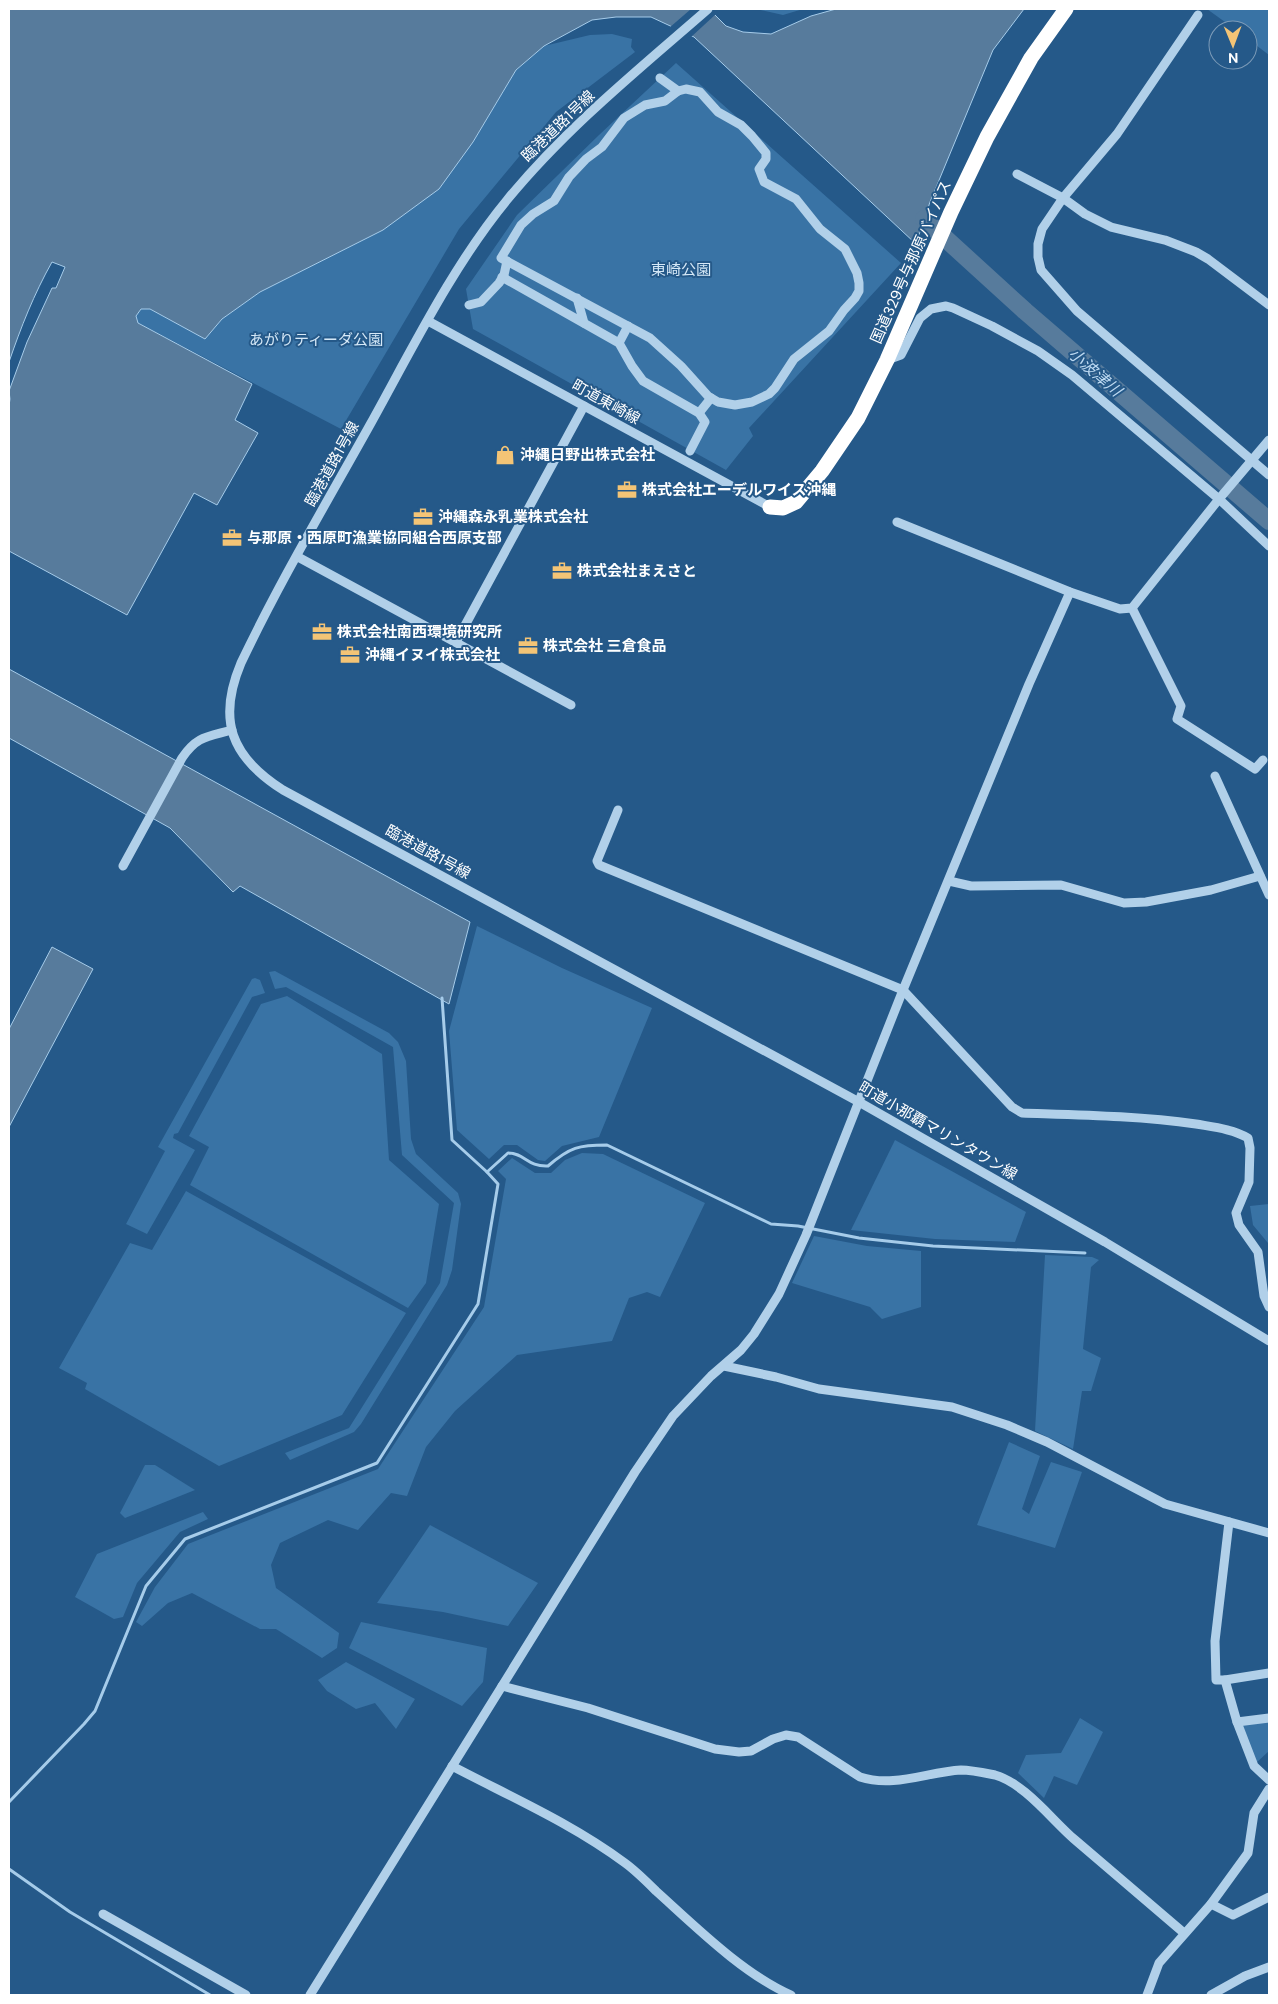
<svg xmlns="http://www.w3.org/2000/svg" width="1278" height="2004" font-family="'DM Sans','Noto Sans JP',sans-serif">
<rect width="100%" height="100%" fill="#255989"/>
<!-- green -->
<g fill="#3973a5">
<path d="M 756,9 L 803,9 L 783,15 Z"/>
<path d="M 1207,9 L 1269,9 L 1269,55 L 1248,39 L 1248,30 L 1236,30 Z"/>
<path d="M 612,34 L 632,39 L 631,47 L 635,52 L 556,112 L 459,229 L 341,429 L 138,323 L 136,316 L 141,309 L 150,309 L 205,339 L 222,319 L 260,292 L 383,230 L 473,142 L 516,70 L 544,46 L 590,35 Z"/>
<path d="M 676,63 L 901,263 L 749,428 L 753,436 L 726,470 L 473,329 L 466,289 L 517,215 L 599,135 Z"/>
<path d="M 477,926 L 562,968 L 652,1008 L 599,1137 L 562,1146 L 545,1161 L 538,1160 L 517,1145 L 504,1145 L 489,1159 L 457,1130 L 449,1031 Z"/>
<path d="M 275,971 L 389,1033 L 398,1042 L 406,1061 L 411,1139 L 416,1154 L 458,1193 L 461,1204 L 452,1270 L 447,1285 L 361,1424 L 354,1432 L 290,1460 L 285,1453 L 349,1428 L 440,1283 L 454,1203 L 402,1155 L 393,1047 L 286,987 L 275,989 L 269,972 Z"/>
<path d="M 255,978 L 260,980 L 265,993 L 252,997 L 178,1133 L 174,1134 L 173,1138 L 195,1150 L 147,1234 L 126,1224 L 165,1151 L 158,1147 L 252,979 Z"/>
<path d="M 287,996 L 382,1054 L 389,1160 L 439,1204 L 426,1283 L 408,1308 L 190,1185 L 209,1147 L 189,1136 L 261,1004 Z"/>
<path d="M 895,1140 L 1026,1212 L 1015,1242 L 935,1239 L 851,1230 Z"/>
<path d="M 582,1153 L 603,1154 L 705,1203 L 660,1297 L 647,1292 L 629,1298 L 612,1341 L 517,1355 L 455,1411 L 426,1447 L 407,1496 L 391,1493 L 358,1530 L 328,1520 L 280,1543 L 271,1565 L 276,1588 L 339,1633 L 337,1648 L 322,1658 L 276,1629 L 260,1629 L 192,1593 L 168,1603 L 142,1626 L 136,1622 L 155,1587 L 188,1544 L 378,1469 L 484,1307 L 506,1179 L 498,1171 L 512,1158 L 535,1173 L 551,1173 L 565,1160 Z"/>
<path d="M 186,1191 L 406,1313 L 342,1415 L 219,1466 L 85,1389 L 87,1383 L 59,1368 L 130,1243 L 152,1250 Z"/>
<path d="M 1269,1204 L 1269,1265 L 1268,1243 L 1253,1225 L 1250,1206 Z"/>
<path d="M 814,1236 L 867,1246 L 921,1251 L 921,1307 L 882,1319 L 870,1307 L 792,1283 Z"/>
<path d="M 1045,1255 L 1092,1257 L 1099,1260 L 1091,1267 L 1083,1349 L 1101,1358 L 1091,1391 L 1082,1391 L 1073,1449 L 1035,1431 Z"/>
<path d="M 1009,1442 L 1040,1456 L 1022,1509 L 1029,1514 L 1051,1462 L 1082,1472 L 1055,1548 L 977,1525 Z"/>
<path d="M 145,1465 L 155,1465 L 195,1490 L 125,1518 L 120,1513 Z"/>
<path d="M 203,1512 L 208,1519 L 180,1532 L 137,1583 L 123,1617 L 114,1619 L 75,1597 L 97,1554 Z"/>
<path d="M 430,1525 L 538,1583 L 508,1626 L 443,1612 L 377,1603 Z"/>
<path d="M 361,1622 L 487,1648 L 483,1682 L 462,1706 L 349,1648 Z"/>
<path d="M 346,1662 L 415,1699 L 396,1729 L 375,1703 L 356,1709 L 327,1691 L 318,1680 Z"/>
<path d="M 1080,1718 L 1103,1732 L 1077,1785 L 1054,1776 L 1044,1798 L 1018,1773 L 1026,1755 L 1061,1753 Z"/>
<path d="M 1269,1720 L 1269,1751 L 1256,1763 L 1240,1724 Z"/>
</g>
<!-- water -->
<g fill="#577b9c" stroke="#a6ccea">
<path d="M 9,9 L 709,9 L 726,26 L 743,32 L 771,34 L 811,16 L 836,9 L 1024,9 L 993,50 L 930,202 L 916,244 L 694,37 L 651,17 L 616,17 L 592,20 L 544,46 L 516,70 L 473,142 L 439,189 L 383,230 L 260,292 L 222,319 L 205,339 L 150,309 L 141,309 L 136,316 L 138,323 L 252,384 L 235,420 L 258,433 L 217,505 L 194,493 L 127,615 L 9,551 L 9,406 L 10,399 L 9,391 L 27,342 L 52,288 L 56,288 L 65,267 L 52,262 C 34,294 21,327 9,362 Z"/>
<path d="M 9,669 L 470,922 L 449,1004 L 240,886 L 233,892 L 170,828 L 9,738 Z"/>
<path d="M 52,947 L 93,969 L 9,1127 L 9,1029 Z"/>
</g>
<!-- pier -->
<path fill="#255989" d="M 691,9 L 713,9 L 716,14 L 690,38 L 669,28 Z"/>
<g fill="none" stroke-linecap="round" stroke-linejoin="round">
<!-- stream -->
<g stroke="#a6ccea" stroke-width="3">
<path d="M 442,998 L 452,1140 L 487,1172 L 508,1153 C 525,1153 527,1167 548,1166 C 570,1147 579,1145 607,1145 L 771,1224 L 798,1226 L 859,1238 L 933,1246 L 1085,1253"/>
<path d="M 9,1802 L 84,1724 L 95,1711 L 146,1586 L 185,1539 L 377,1463 L 478,1304 L 498,1184 L 487,1172"/>
<path d="M 9,1869 L 70,1912 L 210,1995"/>
</g>
<!-- river -->
<path stroke="#577b9c" stroke-width="18" d="M 924,219 L 1025,311 L 1269,521"/>
<!-- minor -->
<g stroke="#b1d0e9" stroke-width="9">
<path d="M 708,9 C 638,70 566,128 507,200 C 454,264 412,349 371,423 C 327,502 280,581 241,663 C 217,720 231,757 283,790 L 859,1102 L 1105,1242 L 1269,1341"/>
<path d="M 1198,15 L 1117,134 L 1063,198 L 1042,229 L 1038,244 L 1038,257 L 1041,270 L 1077,311 L 1269,475"/>
<path d="M 660,78 L 678,91"/>
<path d="M 686,89 L 700,92 L 718,112 L 741,125 L 752,136 L 766,153 L 766,159 L 759,169 L 764,182 L 796,199 L 820,229 L 845,249 L 857,273 L 859,283 L 859,291 L 855,298 L 844,310 L 829,331 L 794,359 L 775,388 L 769,394 L 752,402 L 735,405 L 718,402 L 708,396 L 681,366 L 650,338 L 501,258 L 521,225 L 533,214 L 554,201 L 569,177 L 586,159 L 602,147 L 624,118 L 645,105 L 665,101 L 678,91 Z"/>
<path d="M 1017,174 L 1063,198 L 1085,214 L 1111,227 L 1165,240 L 1196,252 L 1208,259 L 1269,305"/>
<path d="M 502,277 L 619,343 L 632,366 L 643,381 L 699,413 L 705,422 L 690,451"/>
<path d="M 577,298 L 584,323"/>
<path d="M 469,305 L 481,302 L 499,283 L 504,275 L 507,261"/>
<path d="M 428,321 L 770,507"/>
<path d="M 619,343 L 628,326"/>
<path d="M 887,360 L 901,355 L 920,318 L 931,309 L 946,306 L 953,308 L 992,326 L 1038,351 L 1072,375 L 1219,499 L 1269,546"/>
<path d="M 699,413 L 711,398"/>
<path d="M 897,522 L 1070,592 L 1120,609 L 1132,608 L 1219,499 L 1269,440"/>
<path d="M 298,557 L 571,705"/>
<path d="M 1132,608 L 1181,706 L 1177,719 L 1255,769 L 1263,760"/>
<path d="M 456,642 L 584,406"/>
<path d="M 1215,776 L 1269,895"/>
<path d="M 618,810 L 597,861 L 599,865 L 903,990 L 1012,1107 L 1022,1113 C 1080,1115 1139,1116 1196,1124 C 1213,1127 1233,1129 1248,1138 L 1250,1148 L 1249,1182 L 1236,1213 L 1239,1225 L 1258,1252 L 1264,1296 L 1269,1307"/>
<path d="M 123,866 L 182,758 C 197,736 207,737 232,730"/>
<path d="M 949,881 L 971,886 L 1061,885 L 1124,903 L 1146,902 L 1211,890 L 1260,876"/>
<path d="M 724,1366 L 776,1377 L 819,1389 L 952,1407 L 1007,1425 L 1047,1442 L 1165,1504 L 1269,1533"/>
<path d="M 1229,1522 L 1215,1641 L 1216,1680 L 1225,1680 L 1237,1722 L 1254,1766 L 1269,1780"/>
<path d="M 1225,1680 L 1269,1673"/>
<path d="M 502,1686 L 588,1708 L 715,1749 L 739,1752 L 751,1751 L 773,1739 L 786,1735 L 798,1737 L 860,1777 C 894,1788 927,1772 961,1770 C 971,1770 985,1773 995,1775 C 1024,1783 1052,1820 1074,1839 C 1111,1871 1148,1902 1184,1933"/>
<path d="M 1237,1722 L 1269,1718"/>
<path d="M 452,1766 C 511,1797 571,1823 625,1863 C 636,1871 646,1881 656,1891 C 695,1926 743,1974 791,1995"/>
<path d="M 1211,1904 L 1233,1915 L 1269,1897"/>
<path d="M 103,1914 L 246,1995"/>
<path d="M 310,1995 L 635,1472 L 673,1416 L 711,1376 L 741,1350 L 754,1334 L 779,1294 L 806,1235 L 903,990 L 1029,684 L 1070,592"/>
<path d="M 1147,1995 L 1159,1963 L 1211,1904 L 1248,1853 L 1254,1813 L 1269,1789"/>
<path d="M 1211,1995 L 1245,1976 L 1269,1967"/>
</g>
<!-- highway -->
<path stroke="#fff" stroke-width="15" d="M 770,507 L 783,508 L 796,502 L 822,471 L 858,418 L 887,360 L 951,212 L 987,137 L 1031,58 L 1066,9"/>
</g>
<!-- icons -->
<defs>
<symbol id="shop-bare" viewBox="-9 -9 18 18"><path d="M-5-2.5h2.3a2.7 3.5 0 0 1 5.4 0H5L5.5 6h-11ZM-1.5-2.5h3a1.5 2.3 0 0 0-3 0Z" fill="#f3c476" stroke="#255989" stroke-width="2.5" paint-order="stroke"/></symbol>
<symbol id="office-bare" viewBox="-9 -9 18 18"><path d="M-6-3h4V-5.5h4V-3h4V5H-6ZM-1-4.5V-3h2v-1.5ZM-6 0V1H6V0Z" fill="#f3c476" stroke="#255989" stroke-width="2.5" paint-order="stroke"/></symbol>
</defs>
<g fill-rule="evenodd">
<use href="#shop-bare" x="491" y="441" width="28" height="28"/>
<use href="#office-bare" x="613" y="476" width="28" height="28"/>
<use href="#office-bare" x="409" y="503" width="28" height="28"/>
<use href="#office-bare" x="218" y="524" width="28" height="28"/>
<use href="#office-bare" x="548" y="557" width="28" height="28"/>
<use href="#office-bare" x="308" y="618" width="28" height="28"/>
<use href="#office-bare" x="514" y="632" width="28" height="28"/>
<use href="#office-bare" x="336" y="641" width="28" height="28"/>
</g>
<g text-anchor="middle" dominant-baseline="central" stroke-width="4" stroke-linejoin="round" paint-order="stroke">
<!-- street labels -->
<g font-size="15" fill="#fff" stroke="#255989">
<text transform="translate(558 126) rotate(-44)">臨港道路1号線</text>
<text transform="translate(911 262) rotate(-66)">国道329号与那原バイパス</text>
<text transform="translate(606 402) rotate(29)">町道東崎線</text>
<text transform="translate(332 464) rotate(-61)">臨港道路1号線</text>
<text transform="translate(428 852) rotate(29)">臨港道路1号線</text>
<text transform="translate(938 1131) rotate(30)">町道小那覇マリンタウン線</text>
</g>
<!-- park labels -->
<g font-size="15" fill="#d5e8f7" stroke="#255989">
<text x="681" y="270">東崎公園</text>
<text x="316" y="340">あがりティーダ公園</text>
</g>
<!-- poi labels -->
<g font-size="15" font-weight="bold" fill="#fff" stroke="#255989" text-anchor="start">
<text x="520" y="455">沖縄日野出株式会社</text>
<text x="642" y="490">株式会社エーデルワイス沖縄</text>
<text x="438" y="517">沖縄森永乳業株式会社</text>
<text x="247" y="538">与那原・西原町漁業協同組合西原支部</text>
<text x="577" y="571">株式会社まえさと</text>
<text x="337" y="632">株式会社南西環境研究所</text>
<text x="543" y="646">株式会社 三倉食品</text>
<text x="365" y="655">沖縄イヌイ株式会社</text>
</g>
<!-- water labels -->
<g font-size="16" font-style="italic" fill="#bdd9f1" stroke="#255989">
<text transform="translate(1095 372) rotate(41)">小波津川</text>
</g>
</g>
<!-- border -->
<rect width="1278" height="2004" fill="none" stroke="#ffffff" stroke-width="20"/>
<!-- north arrow -->
<g transform="translate(1233 45) rotate(179)"><circle r="24" fill="#255989" stroke="#7c9bb8"/>
<path d="M0-4L9 19L0 12L-9 19Z" fill="#f3c476"/>
<text y="-8" font-size="14" font-weight="bold" text-anchor="middle" fill="#ffffff">N</text>
</g>
</svg>
